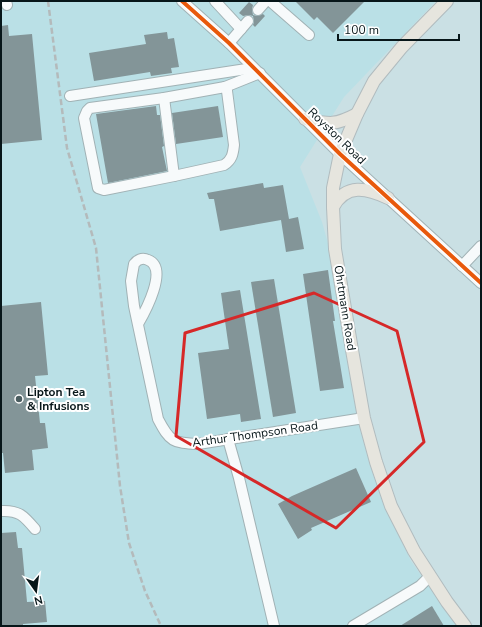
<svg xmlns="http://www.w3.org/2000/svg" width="482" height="627" font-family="'Nunito Sans',sans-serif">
<rect width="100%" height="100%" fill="#cae0e4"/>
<!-- built -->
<path fill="#bae0e6" d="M 1,1 L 436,1 L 344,97 L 300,167 L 322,222 L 335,268 L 354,399 L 370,465 L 386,508 L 411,561 L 457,626 L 1,626 Z"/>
<!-- building -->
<g fill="#839598">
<path d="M 295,1 L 365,1 L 333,33 L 317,17 L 314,20 Z"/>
<path d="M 249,2 L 253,5 L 252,9 L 253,15 L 257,16 L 263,14 L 265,16 L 255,27 L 253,25 L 254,22 L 253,16 L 249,15 L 243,16 L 239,13 Z"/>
<path d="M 8,25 L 9,36 L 32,34 L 42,140 L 1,144 L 1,26 Z"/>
<path d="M 167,32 L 168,39 L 174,38 L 179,67 L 171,68 L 172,73 L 151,76 L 150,72 L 94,81 L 89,53 L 146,44 L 144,35 Z"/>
<path d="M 156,106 L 157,115 L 160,115 L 164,146 L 162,147 L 167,171 L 108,183 L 96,114 Z"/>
<path d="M 218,106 L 223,137 L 176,144 L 172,113 Z"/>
<path d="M 263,183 L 264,188 L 283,185 L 289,219 L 298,217 L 304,249 L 286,252 L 281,220 L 220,231 L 214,199 L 209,199 L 207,193 Z"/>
<path d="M 328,270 L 335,321 L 333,321 L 344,388 L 320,391 L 303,274 Z"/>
<path d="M 274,279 L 296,413 L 273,417 L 251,282 Z"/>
<path d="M 240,290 L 261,419 L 241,422 L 240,414 L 207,419 L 198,353 L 229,349 L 221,293 Z"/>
<path d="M 41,302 L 48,375 L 35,376 L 40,423 L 45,423 L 48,448 L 32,450 L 34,470 L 5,473 L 3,453 L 1,453 L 1,306 Z"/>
<path d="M 356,468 L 371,502 L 311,528 L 312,530 L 298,539 L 278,504 L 292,496 Z"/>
<path d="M 16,532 L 18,548 L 22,548 L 27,602 L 45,601 L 47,622 L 23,624 L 23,626 L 1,626 L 1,533 Z"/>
<path d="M 432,606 L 444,626 L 400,626 Z"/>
</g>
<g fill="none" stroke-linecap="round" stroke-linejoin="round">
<defs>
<g id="minor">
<path d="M 6,1 L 7,5"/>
<path d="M 182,1 L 229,43 L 340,154 L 481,283"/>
<path d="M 215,1 L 241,29"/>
<path d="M 270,1 L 309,35"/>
<path d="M 258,10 L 266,1"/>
<path d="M 229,43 L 248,21"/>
<path d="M 225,87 L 227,91 L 234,145 C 233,154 232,160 224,165 L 174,176 L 104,190 L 98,188 L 84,118 L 87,111 L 90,108 L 164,98 Z"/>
<path d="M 225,87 L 260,73"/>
<path d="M 70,96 L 253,68"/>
<path d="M 164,98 L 174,176"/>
<path d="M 462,266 L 481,246"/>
<path d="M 138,324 C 145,312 169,268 148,260 C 142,257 137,260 134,264 L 131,281 L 134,306 L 158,419 C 170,442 173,443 198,444 L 364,418"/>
<path d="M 228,439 L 239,478 L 274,626"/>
<path d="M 1,511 C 19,510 24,516 35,529"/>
<path d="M 353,626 L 420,586 L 430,576"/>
</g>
<g id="major">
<path d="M 447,1 L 402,47 L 374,81 L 357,114 L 340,154 L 333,188 L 333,207 L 335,249 L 352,350 L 364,418 L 376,462 L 391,506 L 414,551 L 447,602 L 465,626"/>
<path d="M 305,119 C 329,124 334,126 357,114"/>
<path d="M 333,207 C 346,183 367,188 388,198"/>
</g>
</defs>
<!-- minor casing -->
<use href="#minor" stroke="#a1b2b5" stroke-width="12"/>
<!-- major casing -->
<use href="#major" stroke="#b1bcbf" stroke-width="14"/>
<!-- minor -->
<use href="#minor" stroke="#f7fafb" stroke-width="10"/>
<!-- major -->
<use href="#major" stroke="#e6e5de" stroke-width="12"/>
<!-- rail -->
<path stroke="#b4babb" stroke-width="2.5" stroke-dasharray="6 3" stroke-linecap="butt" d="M 48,1 L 67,148 L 96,248 L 120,486 L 129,543 L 145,591 L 161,626"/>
<defs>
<path id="cycleway" d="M 182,1 L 229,43 L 340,154 L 481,283"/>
</defs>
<!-- cycleway casing -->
<use href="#cycleway" stroke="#fff" stroke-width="6"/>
<!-- cycleway -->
<use href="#cycleway" stroke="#e8590c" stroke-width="4"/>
</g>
<!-- marked area -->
<path fill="none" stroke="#d62828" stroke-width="3" stroke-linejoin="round" d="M 314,293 L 397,331 L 424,442 L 336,528 L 176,436 L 185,333 Z"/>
<!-- markers -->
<circle fill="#4b5d60" stroke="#fff" stroke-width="1.5" cx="19" cy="399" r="4"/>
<g text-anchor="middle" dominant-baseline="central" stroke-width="4" stroke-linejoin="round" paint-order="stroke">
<!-- street labels -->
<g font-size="12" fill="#071619" stroke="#fff">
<text transform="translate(337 136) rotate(44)">Royston Road</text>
<text transform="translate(345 308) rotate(81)">Ohrtmann Road</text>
<text transform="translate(255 434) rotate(-8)">Arthur Thompson Road</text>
</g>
<!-- poi labels -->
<g font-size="12" font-weight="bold" fill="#071619" stroke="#fff" text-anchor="start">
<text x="27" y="392">Lipton Tea<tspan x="27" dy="14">&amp; Infusions</tspan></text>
</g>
</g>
<!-- border -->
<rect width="482" height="627" fill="none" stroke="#071619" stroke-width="4"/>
<!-- north arrow -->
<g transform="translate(36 591) rotate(166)" stroke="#ffffff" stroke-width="3" paint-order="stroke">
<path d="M0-3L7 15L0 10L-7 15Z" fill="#071619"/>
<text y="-6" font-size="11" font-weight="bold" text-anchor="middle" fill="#071619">N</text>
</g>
<!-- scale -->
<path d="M338 34v6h121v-6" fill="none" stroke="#071619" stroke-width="2"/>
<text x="344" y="34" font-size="12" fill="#071619" stroke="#ffffff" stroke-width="3" paint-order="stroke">100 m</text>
</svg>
